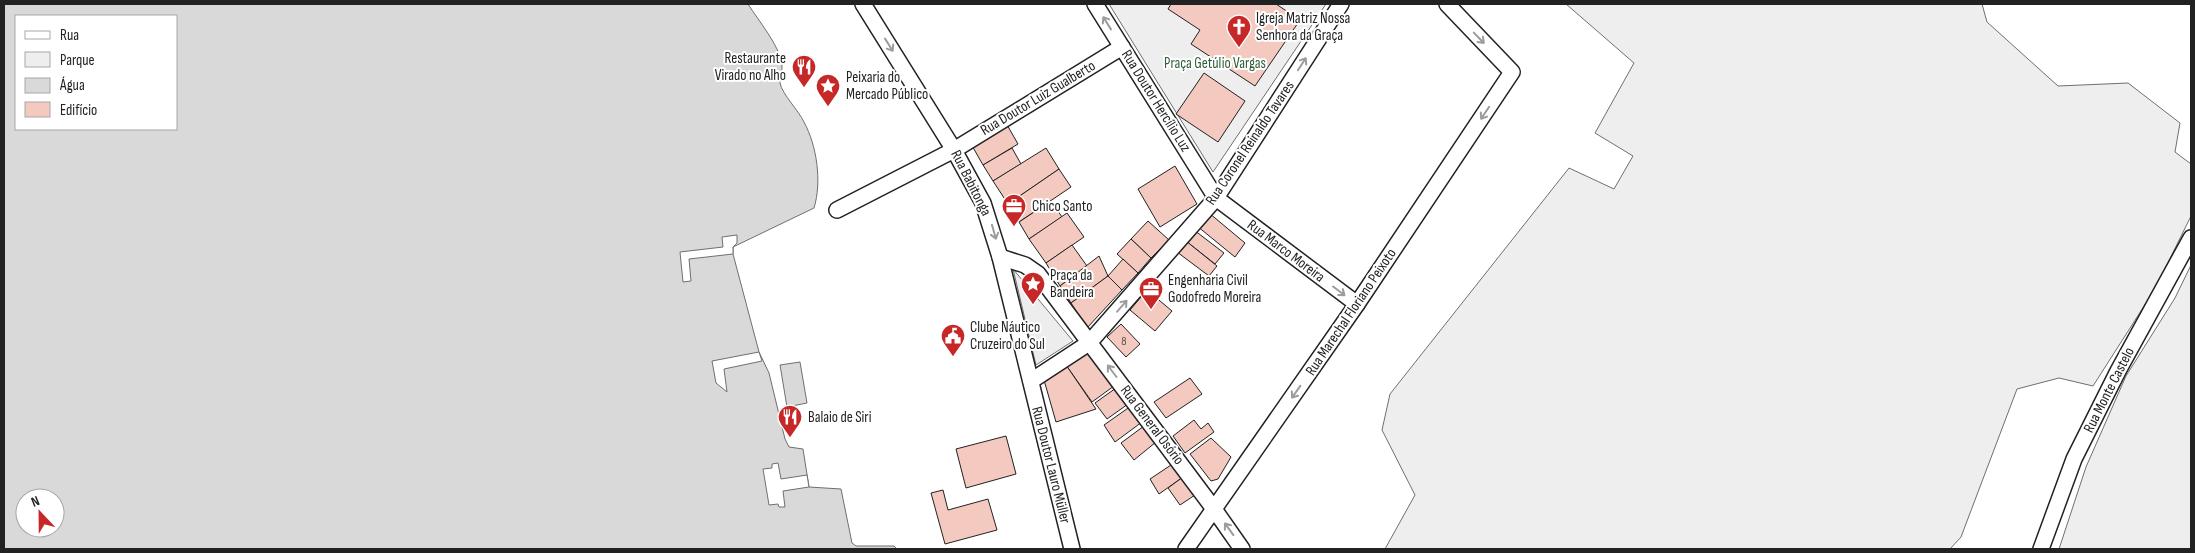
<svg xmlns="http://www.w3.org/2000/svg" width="2195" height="553" font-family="'Sofia Sans Condensed',sans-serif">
<rect width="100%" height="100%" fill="#fff"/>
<!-- green -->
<g fill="#eee" stroke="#6f6f6f">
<path d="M 1109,4 L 1326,4 L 1213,172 Z"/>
<path d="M 1566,4 L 1982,4 L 1987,22 L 2058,86 L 2128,83 L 2180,123 L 2175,152 L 2191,164 L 2191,216 L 2155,289 L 2093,386 L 2059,378 L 2017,389 L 1961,537 L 1950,549 L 1385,549 L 1415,495 L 1382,430 L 1390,394 L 1569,168 L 1614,189 L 1633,156 L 1595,133 L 1634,63 Z"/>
<path d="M 2191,265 L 2191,549 L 2059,549 L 2086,467 L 2126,376 L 2175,298 Z"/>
</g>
<!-- parking -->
<path fill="#ededed" stroke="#6f6f6f" d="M 1013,269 L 1073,341 L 1036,365 Z"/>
<!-- water -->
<g fill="#d9d9d9" stroke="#6f6f6f" fill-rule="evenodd">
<path d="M 4,4 L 748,4 C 758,20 779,45 782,64 C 783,70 779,77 780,83 C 782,94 799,111 804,122 C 817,146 822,182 814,208 L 733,247 L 733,254 L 759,352 L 769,373 L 785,439 L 789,447 L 803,449 L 809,487 L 841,489 L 852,543 L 856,546 L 894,546 L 897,549 L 4,549 ZM 16,16 L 176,16 L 176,129 L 16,129 ZM 25,498 L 55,498 L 55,528 L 25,528 Z"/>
<path d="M 800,362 L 807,403 L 787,407 L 780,365 Z"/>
</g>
<!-- pier -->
<g fill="#fff" stroke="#6f6f6f">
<path d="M 737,235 L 737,243 L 733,247 L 733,254 L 689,259 L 691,281 L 683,282 L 680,252 L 723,247 L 722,237 Z"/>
<path d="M 759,352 L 762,361 L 724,369 L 727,392 L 716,383 L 712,361 Z"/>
<path d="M 778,463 L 781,479 L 807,475 L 809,487 L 783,491 L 785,507 L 779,507 L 778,504 L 769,505 L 763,469 L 772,468 L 772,464 Z"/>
</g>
<!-- building -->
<g fill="#f3c9c0" stroke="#222">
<path d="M 1171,4 L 1276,4 L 1300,20 L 1255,86 L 1191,44 L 1200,30 L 1168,9 Z"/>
<path d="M 1204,73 L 1245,101 L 1218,142 L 1176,114 Z"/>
<path d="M 1006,123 L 1018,144 L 983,165 L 971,144 Z"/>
<path d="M 1012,148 L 1021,164 L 993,181 L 983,165 Z"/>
<path d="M 1046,148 L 1059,169 L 1008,204 L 993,181 Z"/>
<path d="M 1175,166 L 1197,204 L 1160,227 L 1138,189 Z"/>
<path d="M 1059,169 L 1071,187 L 1019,222 L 1008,204 Z"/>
<path d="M 1051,201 L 1062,217 L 1029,239 L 1019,222 Z"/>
<path d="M 1067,213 L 1084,237 L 1046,263 L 1029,239 Z"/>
<path d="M 1209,213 L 1245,243 L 1235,257 L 1197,226 Z"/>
<path d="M 1148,221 L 1169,240 L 1151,258 L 1131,239 Z"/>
<path d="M 1194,230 L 1224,253 L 1215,264 L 1186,241 Z"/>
<path d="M 1131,239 L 1151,258 L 1138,273 L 1117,254 Z"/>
<path d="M 1186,241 L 1217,266 L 1209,276 L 1177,252 Z"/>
<path d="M 1072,245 L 1087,266 L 1060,286 L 1046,263 Z"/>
<path d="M 1099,256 L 1108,276 L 1071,303 L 1060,286 Z"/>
<path d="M 1123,259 L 1138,273 L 1122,290 L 1108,276 Z"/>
<path d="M 1108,276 L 1122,290 L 1087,328 L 1071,303 Z"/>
<path d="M 1147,290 L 1172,311 L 1155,331 L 1130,310 Z"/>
<path d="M 1121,324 L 1140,344 L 1126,357 L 1107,337 Z"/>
<path d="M 1087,350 L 1114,386 L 1092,402 L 1066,365 Z"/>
<path d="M 1066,365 L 1096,409 L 1056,422 L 1044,380 Z"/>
<path d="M 1190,378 L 1202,394 L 1166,418 L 1154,402 Z"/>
<path d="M 1116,388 L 1128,404 L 1107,419 L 1095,403 Z"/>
<path d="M 1131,406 L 1142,422 L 1115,442 L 1104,425 Z"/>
<path d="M 1194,420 L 1201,429 L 1208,423 L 1214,432 L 1185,453 L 1173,436 Z"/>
<path d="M 1144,426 L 1156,442 L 1134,460 L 1121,443 Z"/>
<path d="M 1006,436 L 1016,474 L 966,488 L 956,449 Z"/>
<path d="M 1211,438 L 1231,457 L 1218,479 L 1211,481 L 1190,454 Z"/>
<path d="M 1174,463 L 1183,477 L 1159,494 L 1150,479 Z"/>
<path d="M 1183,477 L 1195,495 L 1180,505 L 1168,488 Z"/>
<path d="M 943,490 L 948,510 L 988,499 L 997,530 L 945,544 L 931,493 Z"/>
</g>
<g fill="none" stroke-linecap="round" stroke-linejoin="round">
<defs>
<g id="street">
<path d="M 863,4 L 954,150 L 983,203 L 1000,257 L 1072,549"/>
<path d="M 1095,4 L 1216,198 L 1357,304"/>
<path d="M 837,210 L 954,150 L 1122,47"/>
<path d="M 1000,257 L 1025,265 L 1038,274 L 1214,509 L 1242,549"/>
<path d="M 1031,381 L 1089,343 L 1216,198 L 1341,4"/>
<path d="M 1186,549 L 1357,304 L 1512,72 L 1447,4"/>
<path d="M 2041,549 L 2074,459 L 2118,371 L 2191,238"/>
</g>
</defs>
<!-- street casing -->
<use href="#street" stroke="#222" stroke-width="18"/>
<!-- street -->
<use href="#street" stroke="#fff" stroke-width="15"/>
</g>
<!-- one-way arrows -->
<defs><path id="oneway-shaft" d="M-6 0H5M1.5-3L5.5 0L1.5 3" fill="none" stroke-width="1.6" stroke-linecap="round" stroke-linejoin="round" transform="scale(1.25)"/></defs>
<g stroke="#9c9c9c">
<use href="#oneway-shaft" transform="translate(1107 23) rotate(-122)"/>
<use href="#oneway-shaft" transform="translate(1479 38) rotate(46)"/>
<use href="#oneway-shaft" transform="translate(889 45) rotate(58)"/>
<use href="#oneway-shaft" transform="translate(1302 64) rotate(-57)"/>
<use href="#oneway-shaft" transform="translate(1485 113) rotate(124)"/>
<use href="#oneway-shaft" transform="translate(994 232) rotate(74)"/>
<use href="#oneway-shaft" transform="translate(1339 291) rotate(37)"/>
<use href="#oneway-shaft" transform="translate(1122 306) rotate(-49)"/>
<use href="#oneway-shaft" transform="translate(1112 371) rotate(-127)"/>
<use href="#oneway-shaft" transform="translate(1296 392) rotate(125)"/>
<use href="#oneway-shaft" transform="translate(1229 529) rotate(-126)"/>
</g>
<!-- icons -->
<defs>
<symbol id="church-pin" viewBox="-11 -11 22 30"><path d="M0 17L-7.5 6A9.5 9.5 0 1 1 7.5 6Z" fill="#c62828" stroke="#fff"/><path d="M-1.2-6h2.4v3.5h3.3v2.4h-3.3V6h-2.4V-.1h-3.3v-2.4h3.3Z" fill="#fff"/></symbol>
<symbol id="restaurant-pin" viewBox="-11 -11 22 30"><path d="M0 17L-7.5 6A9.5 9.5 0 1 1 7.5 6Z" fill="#c62828" stroke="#fff"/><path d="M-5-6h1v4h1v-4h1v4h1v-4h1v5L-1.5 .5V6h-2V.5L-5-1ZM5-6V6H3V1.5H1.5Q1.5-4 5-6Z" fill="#fff"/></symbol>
<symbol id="sight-pin" viewBox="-11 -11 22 30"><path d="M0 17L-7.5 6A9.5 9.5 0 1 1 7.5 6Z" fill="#c62828" stroke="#fff"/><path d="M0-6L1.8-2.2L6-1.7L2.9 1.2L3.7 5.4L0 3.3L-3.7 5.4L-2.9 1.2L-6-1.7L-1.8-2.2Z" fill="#fff"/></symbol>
<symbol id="office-pin" viewBox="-11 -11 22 30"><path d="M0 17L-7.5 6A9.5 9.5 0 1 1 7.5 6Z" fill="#c62828" stroke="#fff"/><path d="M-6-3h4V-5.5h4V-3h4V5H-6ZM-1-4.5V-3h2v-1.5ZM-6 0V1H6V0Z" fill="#fff"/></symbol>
<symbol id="civic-pin" viewBox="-11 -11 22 30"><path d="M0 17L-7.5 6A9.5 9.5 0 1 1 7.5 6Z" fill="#c62828" stroke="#fff"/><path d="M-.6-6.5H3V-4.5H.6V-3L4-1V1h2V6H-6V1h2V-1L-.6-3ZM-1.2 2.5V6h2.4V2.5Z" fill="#fff"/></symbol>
</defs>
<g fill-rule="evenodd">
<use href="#church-pin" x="1225" y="13" width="28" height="38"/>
<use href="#restaurant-pin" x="790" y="53" width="28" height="38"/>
<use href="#sight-pin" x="814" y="72" width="28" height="38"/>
<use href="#office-pin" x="1000" y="192" width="28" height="38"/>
<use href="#sight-pin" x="1019" y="270" width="28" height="38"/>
<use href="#office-pin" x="1137" y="275" width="28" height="38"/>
<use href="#civic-pin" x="939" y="322" width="28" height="38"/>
<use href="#restaurant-pin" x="776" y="403" width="28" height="38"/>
</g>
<g text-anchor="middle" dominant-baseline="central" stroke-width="4" stroke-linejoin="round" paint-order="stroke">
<!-- number labels -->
<g font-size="12" fill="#564c4a">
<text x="1124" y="341">8</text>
</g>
<!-- poi labels -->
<g font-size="15" fill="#222" stroke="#fff" text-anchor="start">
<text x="1256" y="18">Igreja Matriz Nossa<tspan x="1256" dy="17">Senhora da Graça</tspan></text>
<text x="786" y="58" text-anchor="end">Restaurante<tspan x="786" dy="17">Virado no Alho</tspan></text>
<text x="846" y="77">Peixaria do<tspan x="846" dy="17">Mercado Público</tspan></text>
<text x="1032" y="206">Chico Santo</text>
<text x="1050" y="275">Praça da<tspan x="1050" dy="17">Bandeira</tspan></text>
<text x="1168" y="280">Engenharia Civil<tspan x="1168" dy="17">Godofredo Moreira</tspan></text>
<text x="970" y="327">Clube Náutico<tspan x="970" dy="17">Cruzeiro do Sul</tspan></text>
<text x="808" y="417">Balaio de Siri</text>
</g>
<!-- park labels -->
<g font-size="15" fill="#2f5e38" stroke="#fff">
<text x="1215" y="63">Praça Getúlio Vargas</text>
</g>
<!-- street labels -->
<g font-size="15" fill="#222" stroke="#fff">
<text transform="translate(1038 98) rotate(-31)">Rua Doutor Luiz Gualberto</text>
<text transform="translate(1156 101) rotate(58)">Rua Doutor Hercílio Luz</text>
<text transform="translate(1250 143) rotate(-56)">Rua Coronel Reinaldo Tavares</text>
<text transform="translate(971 183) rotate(63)">Rua Babitonga</text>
<text transform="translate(1286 251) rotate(37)">Rua Marco Moreira</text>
<text transform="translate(1351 312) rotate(-56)">Rua Marechal Floriano Peixoto</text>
<text transform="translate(2109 390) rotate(-63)">Rua Monte Castelo</text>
<text transform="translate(1152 425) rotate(53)">Rua General Osório</text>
<text transform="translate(1051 465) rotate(76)">Rua Doutor Lauro Müller</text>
</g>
</g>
<!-- border -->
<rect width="2195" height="553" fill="none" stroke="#222222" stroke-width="10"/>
<!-- legend -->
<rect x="15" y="15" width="162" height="115" fill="#ffffff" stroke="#a7a7a7"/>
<rect x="25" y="31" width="25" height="8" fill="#ffffff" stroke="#a7a7a7"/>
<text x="60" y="40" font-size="15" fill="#222222">Rua</text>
<rect x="25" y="52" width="25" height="15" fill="#eeeeee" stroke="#a7a7a7"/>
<text x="60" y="65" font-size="15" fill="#222222">Parque</text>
<rect x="25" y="78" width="25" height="15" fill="#d9d9d9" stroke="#a7a7a7"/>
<text x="60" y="90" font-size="15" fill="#222222">Água</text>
<rect x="25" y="102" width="25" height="15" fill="#f3c9c0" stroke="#a7a7a7"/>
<text x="60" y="115" font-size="15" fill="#222222">Edifício</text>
<!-- north arrow -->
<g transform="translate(40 513) rotate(338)"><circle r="24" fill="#ffffff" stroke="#a7a7a7"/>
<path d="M0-4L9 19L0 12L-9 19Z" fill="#c62828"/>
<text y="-8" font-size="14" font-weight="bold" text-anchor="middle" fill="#222222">N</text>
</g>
</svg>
